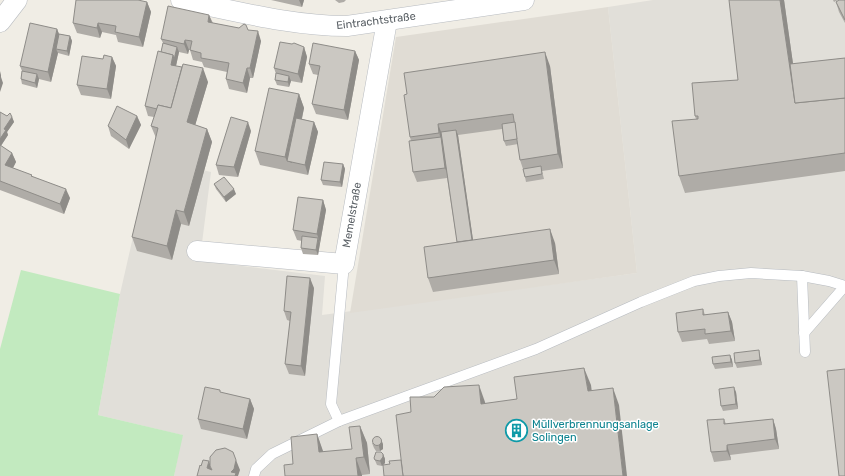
<svg xmlns="http://www.w3.org/2000/svg" width="845" height="476" font-family="Rubik,sans-serif">
<rect width="100%" height="100%" fill="#f0ede5"/>
<!-- industrial -->
<path fill="#e1dfd9" d="M 653,0 L 845,0 L 845,476 L 174,476 L 182,435 L 98,415 L 120,294 L 151,158 L 211,172 L 202,243 L 226,264 L 325,276 L 322,315 L 637,273 L 608,7 Z"/>
<!-- education -->
<path fill="#e0dcd4" d="M 608,7 L 637,273 L 350,313 L 396,37 Z"/>
<!-- green -->
<path fill="#c2eabf" d="M 21,270 L 120,294 L 98,415 L 183,435 L 174,476 L 0,476 L 0,349 Z"/>
<g fill="none" stroke-linecap="round" stroke-linejoin="round">
<defs>
<g id="service">
<path d="M 802,276 L 805,352"/>
<path d="M 804,333 L 845,286"/>
<path d="M 339,421 L 331,404 L 344,264"/>
<path d="M 254,476 L 256,469 L 272,454 L 339,421 L 536,349 L 641,302 L 694,281 L 719,276 L 751,273 L 802,276 L 829,281 L 845,286"/>
</g>
<g id="minor">
<path d="M 181,0 C 236,11 291,26 347,26 L 524,0"/>
<path d="M 0,22 L 17,0"/>
<path d="M 197,251 L 344,264 L 387,21"/>
</g>
</defs>
<!-- service casing -->
<use href="#service" stroke="#b7bbc0" stroke-width="11"/>
<!-- minor casing -->
<use href="#minor" stroke="#b7bbc0" stroke-width="21"/>
<!-- service -->
<use href="#service" stroke="#fff" stroke-width="10"/>
<!-- minor -->
<use href="#minor" stroke="#fff" stroke-width="20"/>
</g>
<!-- wall -->
<g fill="#afaca7">
<path d="M 271,0 L 304,0 L 302,7 Z"/>
<path d="M 335,0 L 346,0 L 344,2 L 339,3 Z"/>
<path d="M 729,0 L 784,0 L 793,64 L 845,58 L 845,171 L 685,193 L 679,176 L 696,119 L 695,116 L 738,80 Z"/>
<path d="M 833,0 L 838,0 L 834,2 Z"/>
<path d="M 845,0 L 845,23 L 839,12 L 836,2 Z"/>
<path d="M 147,2 L 151,12 L 143,47 L 118,42 L 116,35 L 102,32 L 100,38 L 77,33 L 73,23 Z"/>
<path d="M 209,15 L 213,23 L 248,30 L 261,41 L 253,78 L 250,78 L 247,93 L 229,89 L 226,79 L 227,72 L 204,67 L 202,62 L 193,60 L 190,50 L 189,50 L 188,54 L 179,52 L 176,66 L 208,82 L 195,125 L 207,129 L 212,142 L 189,226 L 181,224 L 172,260 L 137,251 L 132,237 L 156,138 L 151,126 L 154,117 L 148,116 L 145,106 L 161,52 L 163,43 L 161,39 Z"/>
<path d="M 57,29 L 59,34 L 70,36 L 72,41 L 69,56 L 58,53 L 51,82 L 39,79 L 37,88 L 22,84 L 21,79 L 22,71 L 20,66 Z"/>
<path d="M 304,47 L 307,57 L 302,83 L 291,81 L 289,87 L 277,85 L 275,80 L 276,74 L 274,68 Z"/>
<path d="M 355,51 L 359,60 L 348,120 L 316,114 L 312,104 L 318,75 L 313,74 L 309,64 Z"/>
<path d="M 112,57 L 116,66 L 111,99 L 81,95 L 77,85 L 103,59 Z"/>
<path d="M 550,66 L 563,168 L 542,171 L 544,179 L 526,182 L 525,177 L 523,169 L 520,160 L 518,144 L 506,146 L 504,141 L 502,129 L 458,135 L 473,240 L 555,243 L 559,274 L 433,292 L 428,278 L 457,242 L 447,178 L 417,182 L 413,172 L 411,141 L 410,137 Z"/>
<path d="M 299,94 L 304,108 L 302,119 L 314,122 L 318,132 L 308,175 L 260,165 L 255,151 Z"/>
<path d="M 0,112 L 7,116 L 12,117 L 14,122 L 7,132 L 8,135 L 1,146 L 12,153 L 16,162 L 13,168 L 33,177 L 70,198 L 64,214 L 0,190 Z"/>
<path d="M 137,116 L 141,125 L 129,149 L 111,136 L 108,126 Z"/>
<path d="M 251,131 L 238,177 L 219,175 L 216,165 Z"/>
<path d="M 343,164 L 345,169 L 342,187 L 323,185 L 321,180 Z"/>
<path d="M 214,184 L 236,194 L 226,202 L 216,189 Z"/>
<path d="M 323,200 L 326,210 L 318,255 L 303,254 L 301,248 L 302,241 L 297,240 L 293,230 Z"/>
<path d="M 314,288 L 305,376 L 289,374 L 285,364 L 290,321 L 287,320 L 284,311 Z"/>
<path d="M 703,309 L 705,315 L 728,312 L 732,322 L 735,341 L 709,344 L 707,339 L 682,342 L 678,332 Z"/>
<path d="M 730,355 L 732,360 L 733,367 L 715,369 L 713,364 Z"/>
<path d="M 760,356 L 762,365 L 737,368 L 735,363 Z"/>
<path d="M 736,392 L 738,409 L 723,411 L 721,406 Z"/>
<path d="M 221,393 L 250,399 L 254,409 L 247,439 L 201,429 L 198,419 Z"/>
<path d="M 724,419 L 726,424 L 773,419 L 776,429 L 779,449 L 730,455 L 731,460 L 714,462 L 711,452 Z"/>
<path d="M 360,426 L 367,443 L 370,474 L 362,475 L 293,464 L 317,434 L 323,452 L 352,449 Z"/>
<path d="M 372,443 L 383,444 L 383,449 L 380,451 L 376,451 L 374,448 Z"/>
<path d="M 383,454 L 385,459 L 385,463 L 382,466 L 377,465 L 374,458 Z"/>
</g>
<!-- shaded-wall -->
<g fill="#8e8c88">
<path d="M 299,0 L 304,0 L 302,7 Z"/>
<path d="M 780,0 L 784,0 L 799,106 L 795,103 Z"/>
<path d="M 147,2 L 151,12 L 143,47 L 139,37 Z"/>
<path d="M 209,15 L 213,25 L 208,22 Z"/>
<path d="M 98,23 L 102,32 L 100,38 L 97,28 Z"/>
<path d="M 57,29 L 61,39 L 56,49 L 58,53 L 51,82 L 48,72 Z"/>
<path d="M 258,31 L 261,41 L 253,78 L 250,68 Z"/>
<path d="M 70,36 L 72,41 L 69,56 L 67,51 Z"/>
<path d="M 185,40 L 189,50 L 188,54 L 184,44 Z"/>
<path d="M 177,47 L 179,52 L 174,75 L 171,65 L 173,55 Z"/>
<path d="M 304,47 L 307,57 L 302,83 L 298,74 Z"/>
<path d="M 355,51 L 359,60 L 348,120 L 344,110 Z"/>
<path d="M 545,52 L 550,66 L 563,168 L 558,154 Z"/>
<path d="M 112,57 L 116,66 L 111,99 L 107,89 Z"/>
<path d="M 203,68 L 208,82 L 192,136 L 187,122 Z"/>
<path d="M 247,68 L 250,78 L 247,93 L 243,83 Z"/>
<path d="M 0,71 L 1,75 L 1,77 L 3,83 L 0,92 Z"/>
<path d="M 37,74 L 39,79 L 37,88 L 35,83 Z"/>
<path d="M 289,76 L 291,81 L 289,87 L 288,82 Z"/>
<path d="M 299,94 L 304,108 L 292,163 L 287,161 L 285,157 Z"/>
<path d="M 137,116 L 141,125 L 129,149 L 126,140 Z"/>
<path d="M 12,117 L 14,122 L 7,132 L 8,135 L 0,147 L 0,139 L 4,129 Z"/>
<path d="M 248,122 L 251,131 L 238,177 L 234,167 Z"/>
<path d="M 314,122 L 318,132 L 308,175 L 305,165 Z"/>
<path d="M 438,124 L 443,137 L 449,178 L 445,168 Z"/>
<path d="M 207,129 L 212,142 L 189,226 L 184,212 Z"/>
<path d="M 456,130 L 458,135 L 475,254 L 473,249 Z"/>
<path d="M 12,153 L 16,162 L 9,175 L 5,165 Z"/>
<path d="M 343,164 L 345,169 L 342,187 L 340,182 Z"/>
<path d="M 66,189 L 70,198 L 64,214 L 60,204 Z"/>
<path d="M 234,189 L 236,194 L 226,202 L 224,197 Z"/>
<path d="M 323,200 L 326,210 L 320,243 L 317,234 Z"/>
<path d="M 176,210 L 181,224 L 172,260 L 167,246 Z"/>
<path d="M 550,229 L 555,243 L 559,274 L 554,260 Z"/>
<path d="M 318,238 L 320,243 L 318,255 L 316,250 Z"/>
<path d="M 310,278 L 314,288 L 305,376 L 301,366 Z"/>
<path d="M 728,312 L 732,322 L 735,341 L 731,331 Z"/>
<path d="M 759,350 L 760,356 L 762,365 L 760,360 Z"/>
<path d="M 730,355 L 732,360 L 733,367 L 731,362 Z"/>
<path d="M 584,368 L 591,385 L 594,408 L 588,391 Z"/>
<path d="M 479,385 L 485,402 L 487,421 L 481,404 Z"/>
<path d="M 734,387 L 736,392 L 738,409 L 736,404 Z"/>
<path d="M 613,388 L 619,405 L 627,476 L 623,476 Z"/>
<path d="M 250,399 L 254,409 L 247,439 L 243,429 Z"/>
<path d="M 773,419 L 776,429 L 779,449 L 775,439 Z"/>
<path d="M 360,426 L 367,443 L 370,474 L 364,457 Z"/>
<path d="M 317,434 L 323,451 L 325,469 L 319,452 Z"/>
<path d="M 381,439 L 383,444 L 383,449 L 380,451 L 379,446 Z"/>
<path d="M 727,445 L 730,455 L 731,460 L 727,451 Z"/>
<path d="M 383,454 L 385,459 L 385,463 L 382,466 L 380,461 Z"/>
<path d="M 356,458 L 362,475 L 362,476 L 358,476 Z"/>
<path d="M 236,460 L 240,470 L 238,476 L 232,476 L 231,472 Z"/>
<path d="M 209,461 L 211,467 L 210,466 L 212,471 L 207,468 Z"/>
</g>
<!-- building -->
<g fill="#cbc8c2" stroke="#8e8c88">
<path d="M 76,0 L 138,0 L 147,2 L 139,37 L 115,32 L 116,26 L 98,23 L 97,28 L 73,23 Z"/>
<path d="M 729,0 L 780,0 L 795,103 L 845,98 L 845,153 L 679,176 L 672,121 L 698,119 L 698,116 L 695,116 L 692,83 L 738,80 Z"/>
<path d="M 839,0 L 845,0 L 845,20 L 836,2 Z"/>
<path d="M 168,6 L 209,15 L 208,22 L 239,28 L 244,24 L 246,25 L 248,30 L 258,31 L 250,68 L 247,68 L 243,83 L 226,79 L 229,63 L 201,58 L 201,53 L 190,50 L 192,41 L 185,40 L 184,44 L 161,39 Z"/>
<path d="M 30,23 L 57,29 L 48,72 L 20,66 Z"/>
<path d="M 59,34 L 70,36 L 67,51 L 56,49 Z"/>
<path d="M 280,42 L 292,44 L 294,43 L 304,47 L 298,74 L 274,68 Z"/>
<path d="M 163,43 L 177,47 L 174,60 L 173,55 L 161,52 Z"/>
<path d="M 313,43 L 355,51 L 344,110 L 312,104 L 320,66 L 309,64 Z"/>
<path d="M 158,51 L 173,55 L 171,65 L 182,67 L 171,108 L 158,105 L 157,109 L 145,106 Z"/>
<path d="M 545,52 L 558,154 L 520,160 L 513,114 L 438,124 L 439,133 L 410,137 L 404,95 L 407,94 L 404,73 Z"/>
<path d="M 104,55 L 112,57 L 107,89 L 77,85 L 82,56 L 103,59 Z"/>
<path d="M 845,58 L 845,98 L 795,103 L 790,64 Z"/>
<path d="M 183,64 L 203,68 L 187,122 L 207,129 L 184,212 L 176,210 L 167,246 L 132,237 L 158,128 L 151,126 L 158,105 L 171,108 Z"/>
<path d="M 22,71 L 37,74 L 35,83 L 21,79 Z"/>
<path d="M 276,73 L 289,76 L 288,82 L 275,80 Z"/>
<path d="M 269,88 L 299,94 L 285,157 L 255,151 Z"/>
<path d="M 117,106 L 137,116 L 126,140 L 108,126 Z"/>
<path d="M 0,112 L 7,116 L 10,113 L 12,117 L 4,129 L 6,130 L 0,139 Z"/>
<path d="M 231,117 L 248,122 L 234,167 L 216,165 Z"/>
<path d="M 296,118 L 314,122 L 305,165 L 287,161 Z"/>
<path d="M 515,122 L 517,139 L 504,141 L 502,124 Z"/>
<path d="M 456,130 L 472,240 L 457,242 L 441,132 Z"/>
<path d="M 441,137 L 445,168 L 413,172 L 409,141 Z"/>
<path d="M 0,145 L 12,153 L 5,165 L 32,175 L 31,176 L 66,189 L 60,204 L 0,181 Z"/>
<path d="M 324,162 L 343,164 L 340,182 L 321,180 Z"/>
<path d="M 541,166 L 542,174 L 525,177 L 523,169 Z"/>
<path d="M 224,177 L 234,189 L 224,197 L 214,184 Z"/>
<path d="M 298,197 L 323,200 L 317,234 L 293,230 Z"/>
<path d="M 550,229 L 554,260 L 428,278 L 424,247 Z"/>
<path d="M 302,236 L 318,238 L 316,250 L 301,248 Z"/>
<path d="M 287,276 L 310,278 L 301,366 L 285,364 L 291,312 L 284,311 Z"/>
<path d="M 703,309 L 703,315 L 728,312 L 731,331 L 705,334 L 705,329 L 678,332 L 676,313 Z"/>
<path d="M 759,350 L 760,360 L 735,363 L 734,353 Z"/>
<path d="M 730,355 L 731,362 L 713,364 L 712,357 Z"/>
<path d="M 584,368 L 588,391 L 613,388 L 623,476 L 403,476 L 396,415 L 411,412 L 410,397 L 434,397 L 444,387 L 479,385 L 481,404 L 517,399 L 514,377 Z"/>
<path d="M 845,369 L 845,476 L 839,476 L 827,371 Z"/>
<path d="M 205,387 L 220,390 L 220,392 L 250,399 L 243,429 L 198,419 Z"/>
<path d="M 734,387 L 736,404 L 721,406 L 719,389 Z"/>
<path d="M 724,419 L 724,424 L 773,419 L 775,439 L 727,445 L 727,451 L 711,452 L 707,420 Z"/>
<path d="M 360,426 L 364,457 L 356,458 L 358,476 L 285,476 L 284,465 L 293,464 L 291,437 L 317,434 L 319,452 L 352,449 L 349,427 Z"/>
<circle cx="377" cy="441" r="4.5"/>
<path d="M 225,448 L 233,452 L 236,460 L 234,469 L 231,472 L 236,473 L 235,476 L 197,476 L 200,465 L 201,466 L 203,460 L 209,461 L 207,468 L 212,470 L 210,466 L 210,457 L 216,450 Z"/>
<path d="M 376,452 L 381,452 L 383,454 L 383,457 L 380,461 L 375,460 L 374,458 Z"/>
<path d="M 401,460 L 403,476 L 384,476 L 383,465 L 390,464 L 389,461 Z"/>
</g>
<!-- icons -->
<defs>
<symbol id="building-ring" viewBox="-11 -11 22 22"><circle r="9.5" fill="#fff" stroke="#0f9aa8" stroke-width="1.5"/><path d="M-4-6H4V6H1V3H-1V6H-4ZM-2.5-4.3h1.7v1.8h-1.7ZM.8-4.3h1.7v1.8H.8ZM-2.5-1h1.7V.8h-1.7ZM.8-1h1.7V.8H.8Z" fill="#0f9aa8"/></symbol>
</defs>
<g fill-rule="evenodd">
<use href="#building-ring" x="504" y="418" width="25" height="25"/>
</g>
<g text-anchor="middle" dominant-baseline="central" stroke-width="3" stroke-linejoin="round" paint-order="stroke">
<!-- street labels -->
<g font-size="11" fill="#5c6267" stroke="#fff">
<text transform="translate(376 21) rotate(-7)">Eintrachtstraße</text>
<text transform="translate(352 215) rotate(-80)">Memelstraße</text>
</g>
<!-- culture labels -->
<g font-size="11" fill="#0d838f" stroke="#fff" text-anchor="start">
<text x="532" y="424">Müllverbrennungsanlage<tspan x="532" dy="13">Solingen</tspan></text>
</g>
</g>
</svg>
